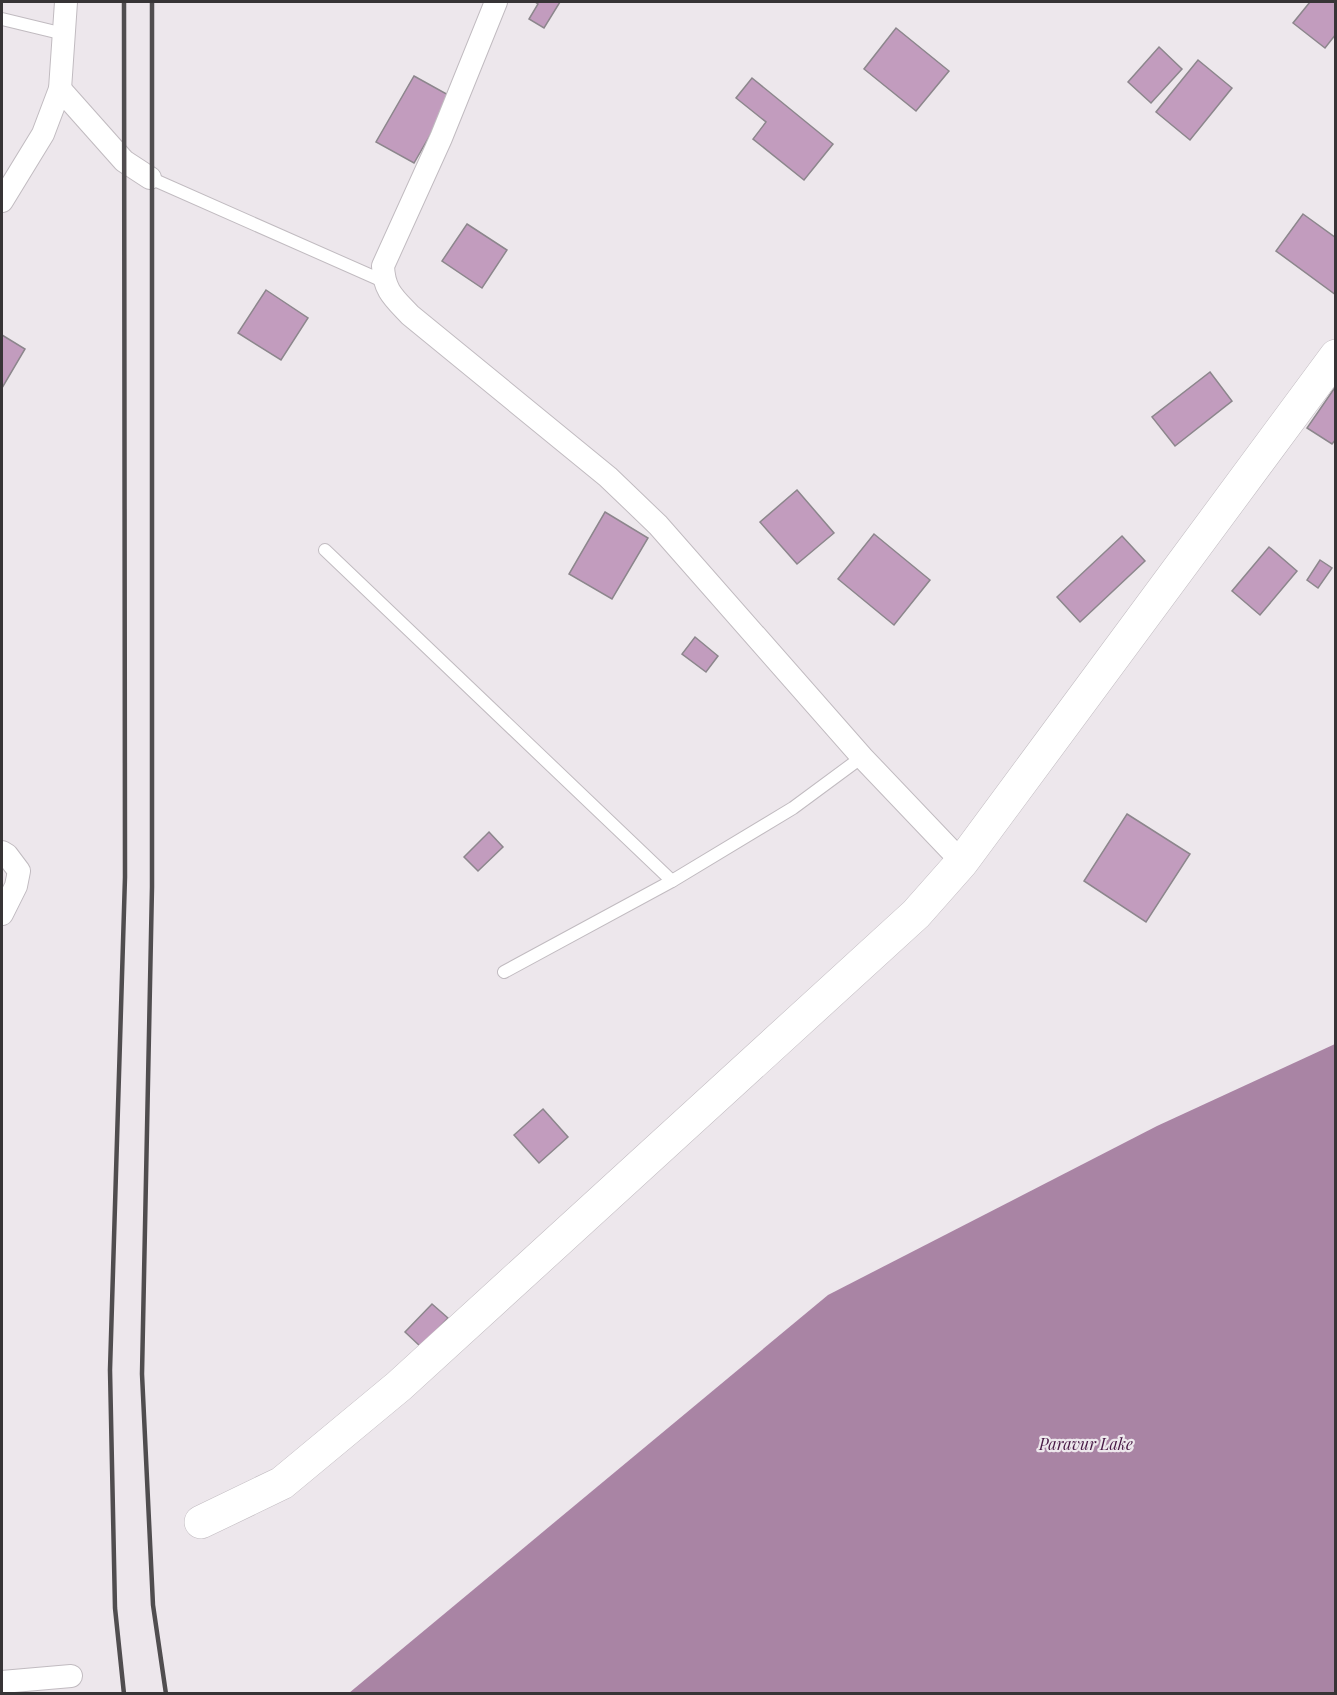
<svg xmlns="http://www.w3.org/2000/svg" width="1337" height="1695" font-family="'Playfair Display',serif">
<rect width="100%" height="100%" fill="#ede7ec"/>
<!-- water -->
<path fill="#a984a4" d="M 1335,1044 L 1335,1693 L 349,1693 L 828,1295 L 1157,1126 Z"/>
<!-- building -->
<g fill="#c29cbe" stroke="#8c868c" stroke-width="1.5">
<path d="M 535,2 L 560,2 L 544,28 L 529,19 L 538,4 Z"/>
<path d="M 1310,2 L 1336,2 L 1336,34 L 1325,48 L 1293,23 Z"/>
<path d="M 896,28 L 949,71 L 916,111 L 864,69 Z"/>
<path d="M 1159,47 L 1182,69 L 1151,103 L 1128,82 Z"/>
<path d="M 1198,60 L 1232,88 L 1190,140 L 1156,112 Z"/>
<path d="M 414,76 L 452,97 L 414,163 L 376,142 Z"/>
<path d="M 752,78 L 833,144 L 804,180 L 753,139 L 766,122 L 736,98 Z"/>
<path d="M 1303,214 L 1336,238 L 1336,295 L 1276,251 Z"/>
<path d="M 467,224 L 507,250 L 482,288 L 442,261 Z"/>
<path d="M 266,290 L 308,318 L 281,360 L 238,333 Z"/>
<path d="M 2,335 L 25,349 L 2,388 Z"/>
<path d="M 1210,372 L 1232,401 L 1175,446 L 1152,417 Z"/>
<path d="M 1336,386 L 1336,439 L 1332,444 L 1307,428 Z"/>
<path d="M 797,490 L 834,533 L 797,564 L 760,522 Z"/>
<path d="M 605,512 L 648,538 L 612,599 L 569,574 Z"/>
<path d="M 874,534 L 930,580 L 894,625 L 838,579 Z"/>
<path d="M 1122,536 L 1145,561 L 1080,622 L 1057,597 Z"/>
<path d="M 1269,547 L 1297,571 L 1260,615 L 1232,591 Z"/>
<path d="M 1320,560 L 1332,568 L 1318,588 L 1307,580 Z"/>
<path d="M 695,637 L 718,656 L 706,672 L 682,654 Z"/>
<path d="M 1127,814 L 1190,854 L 1146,922 L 1084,881 Z"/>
<path d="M 489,832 L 503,847 L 478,871 L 464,857 Z"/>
<path d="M 543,1109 L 568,1137 L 539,1163 L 514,1135 Z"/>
<path d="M 432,1304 L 448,1318 L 421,1347 L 405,1332 Z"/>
</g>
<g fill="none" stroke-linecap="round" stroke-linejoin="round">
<defs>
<g id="lane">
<path d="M 2,19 L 64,34"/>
<path d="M 150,178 L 383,281"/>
<path d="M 325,550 L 672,881"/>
<path d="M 504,972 L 672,881 L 793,808 L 862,757"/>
</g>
<g id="street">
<path d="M 496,2 L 441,138 L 383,266 C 384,291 394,298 410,315 L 608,477 L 658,525 L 862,757 L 962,862"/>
<path d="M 60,89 L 124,161 L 150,178"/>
<path d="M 2,201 L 43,134 L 60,89 L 66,2"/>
<path d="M 2,852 L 7,855 L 19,871 L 16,886 L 2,914"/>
<path d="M 2,1682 L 71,1676"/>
</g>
<path id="secondary" d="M 201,1522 L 282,1483 L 399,1386 L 916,914 L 962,862 L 1336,356"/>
</defs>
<!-- lane casing -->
<use href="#lane" stroke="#c1bbc0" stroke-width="14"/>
<!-- street casing -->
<use href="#street" stroke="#c1bbc0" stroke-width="24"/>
<!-- secondary casing -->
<use href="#secondary" stroke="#c1bbc0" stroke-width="34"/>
<!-- lane -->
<use href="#lane" stroke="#fff" stroke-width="12"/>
<!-- street -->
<use href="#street" stroke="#fff" stroke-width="22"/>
<!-- secondary -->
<use href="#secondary" stroke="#fff" stroke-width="33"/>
<!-- rail -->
<g stroke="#504d4f" stroke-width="4.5">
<path d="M 152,2 L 152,887 L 142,1374 L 153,1605 L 166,1694"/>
<path d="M 124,1694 L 115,1608 L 110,1370 L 125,877 L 124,2"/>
</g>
</g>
<g text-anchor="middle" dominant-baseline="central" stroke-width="4.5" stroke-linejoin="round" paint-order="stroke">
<!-- water labels -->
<g font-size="16" font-style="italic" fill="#481945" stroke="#ede7ec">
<text x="1086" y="1443">Paravur Lake</text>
</g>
</g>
<!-- border -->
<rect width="1337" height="1695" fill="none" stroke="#373436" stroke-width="6"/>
</svg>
